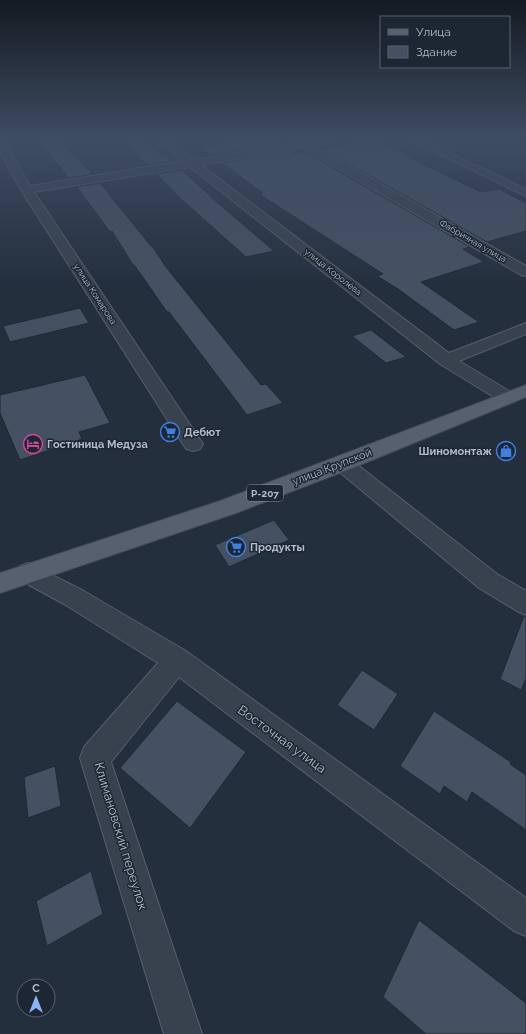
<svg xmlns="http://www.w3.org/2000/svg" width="526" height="1034" font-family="Raleway,sans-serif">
<rect width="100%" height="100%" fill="#242f3e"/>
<!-- building -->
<g fill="#455162" stroke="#1f2835">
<path d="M 38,140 L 60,140 L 92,174 L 69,178 Z"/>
<path d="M 123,140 L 143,140 L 161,155 L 164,154 L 172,161 L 147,165 Z"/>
<path d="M 244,140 L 272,140 L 279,144 L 212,155 L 201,147 Z"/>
<path d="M 368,140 L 378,140 L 411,157 L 408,157 L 481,192 L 499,189 L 526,203 L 526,231 L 487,242 L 322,149 Z"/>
<path d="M 291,151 L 294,154 L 305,152 L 470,247 L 463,249 L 484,262 L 421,282 L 479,322 L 454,330 L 398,289 L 377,276 L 383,274 L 259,194 L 263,193 L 222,163 Z"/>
<path d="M 182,170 L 218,203 L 274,251 L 246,257 L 181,199 L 157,174 Z"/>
<path d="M 100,183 L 151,246 L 152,246 L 166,267 L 261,385 L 266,384 L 283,403 L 247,415 L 169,312 L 167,312 L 142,276 L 134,265 L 133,265 L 112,231 L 110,232 L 77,187 Z"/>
<path d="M 80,308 L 89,323 L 10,342 L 3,326 Z"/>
<path d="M 371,330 L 406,357 L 386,363 L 352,336 Z"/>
<path d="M 85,375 L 110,423 L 79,432 L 82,439 L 20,460 L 0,413 L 0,395 Z"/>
<path d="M 274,520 L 289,540 L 229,567 L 215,545 Z"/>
<path d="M 524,616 L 526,616 L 526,678 L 521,690 L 500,679 Z"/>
<path d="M 362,670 L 398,694 L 374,730 L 337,705 Z"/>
<path d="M 177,701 L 246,752 L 190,828 L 120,768 Z"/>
<path d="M 434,711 L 511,762 L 510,764 L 526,775 L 526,830 L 472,792 L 467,802 L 444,786 L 440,794 L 400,766 Z"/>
<path d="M 55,766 L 61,806 L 28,818 L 24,777 Z"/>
<path d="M 91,871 L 103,914 L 47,946 L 36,901 Z"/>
<path d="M 419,920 L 526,1003 L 526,1034 L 426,1034 L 383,997 Z"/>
</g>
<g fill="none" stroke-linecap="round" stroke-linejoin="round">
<defs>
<g id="minor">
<path d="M 0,140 L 5,143 L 30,186 L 183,161 L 157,140 L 168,140 L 194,160 L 295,143 L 297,140 L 305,142 L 338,140 L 336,142 L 314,146 L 526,266 L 526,276 L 521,275 L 302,148 L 201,165 L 449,353 L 526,323 L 526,334 L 459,361 L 514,394 L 517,398 L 514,402 L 508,404 L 502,402 L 440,364 L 190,167 L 34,192 L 203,444 L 200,449 L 193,451 L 186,449 L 21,190 L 0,152 Z"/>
<path d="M 410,140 L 422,140 L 526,189 L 526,196 Z"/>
<path d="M 343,457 L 350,459 L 497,574 L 526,591 L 526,615 L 517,611 L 479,588 L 336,469 L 333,464 L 336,459 Z"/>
<path d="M 28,563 L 82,590 L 186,651 L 526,898 L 526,936 L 514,931 L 179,677 L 111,762 L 202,1034 L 164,1034 L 80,758 L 84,747 L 158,663 L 64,604 L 20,580 L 16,573 L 20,566 Z"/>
</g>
<path id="primary" d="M 526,385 L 526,397 L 350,469 L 236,513 L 0,593 L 0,573 L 220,501 Z"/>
</defs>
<!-- minor casing -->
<use href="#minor" stroke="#565f6c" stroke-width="2"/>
<!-- primary casing -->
<use href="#primary" stroke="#414a57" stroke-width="2"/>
<!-- minor -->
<use href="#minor" fill="#38414e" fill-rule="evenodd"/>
<!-- primary -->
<use href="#primary" fill="#56606e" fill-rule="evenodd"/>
</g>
<!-- sky -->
<linearGradient id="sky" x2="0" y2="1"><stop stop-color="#141a22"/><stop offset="0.49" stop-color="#3f4d63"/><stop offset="1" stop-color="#3f4d63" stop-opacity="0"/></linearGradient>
<rect width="526" height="284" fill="url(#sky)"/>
<!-- icons -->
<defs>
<symbol id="supermarket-ring" viewBox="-11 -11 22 22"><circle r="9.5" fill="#1d2633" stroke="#3f7fe0" stroke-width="1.5"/><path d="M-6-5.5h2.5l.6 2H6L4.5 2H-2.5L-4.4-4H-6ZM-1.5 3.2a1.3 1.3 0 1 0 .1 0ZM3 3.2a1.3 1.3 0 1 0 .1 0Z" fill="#3f7fe0"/></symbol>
<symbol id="hotel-ring" viewBox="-11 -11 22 22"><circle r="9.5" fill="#1d2633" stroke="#d1479c" stroke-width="1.5"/><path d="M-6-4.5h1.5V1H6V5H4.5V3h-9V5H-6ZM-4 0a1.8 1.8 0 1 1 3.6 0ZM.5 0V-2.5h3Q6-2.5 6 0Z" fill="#d1479c"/></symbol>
<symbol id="shop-ring" viewBox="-11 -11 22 22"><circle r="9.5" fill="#1d2633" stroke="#3f7fe0" stroke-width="1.5"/><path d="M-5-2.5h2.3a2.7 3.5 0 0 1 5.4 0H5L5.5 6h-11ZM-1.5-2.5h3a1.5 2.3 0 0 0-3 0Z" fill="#3f7fe0"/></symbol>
</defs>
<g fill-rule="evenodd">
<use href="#supermarket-ring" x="159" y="421" width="22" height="22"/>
<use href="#hotel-ring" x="22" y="433" width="22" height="22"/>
<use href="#shop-ring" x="495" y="440" width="22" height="22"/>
<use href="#supermarket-ring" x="225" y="536" width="22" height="22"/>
</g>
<g text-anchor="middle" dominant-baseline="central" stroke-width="3" stroke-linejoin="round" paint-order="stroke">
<!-- far-street labels -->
<g font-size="9" fill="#b4bcc9" stroke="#1d2633">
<text transform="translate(473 241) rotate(30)">Фабричная улица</text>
<text transform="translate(333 272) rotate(38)">улица Королёва</text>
<text transform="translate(95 294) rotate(57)">улица Комарова</text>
</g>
<!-- shield labels -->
<rect fill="#1d2633" stroke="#878f9c" stroke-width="1" x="247" y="485" width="36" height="16" rx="3"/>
<g font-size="10" font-weight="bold" fill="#b4bcc9">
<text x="265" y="493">Р-207</text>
</g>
<!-- poi labels -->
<g font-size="11" font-weight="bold" fill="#b4bcc9" stroke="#1d2633" text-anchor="start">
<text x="184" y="432">Дебют</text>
<text x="47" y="444">Гостиница Медуза</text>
<text x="492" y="451" text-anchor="end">Шиномонтаж</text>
<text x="250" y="547">Продукты</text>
</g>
<!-- street labels -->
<g font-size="11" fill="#b4bcc9" stroke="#1d2633">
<text transform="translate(332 467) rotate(-21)">улица Крупской</text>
</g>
<!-- near-street labels -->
<g font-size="13" fill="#b4bcc9" stroke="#1d2633">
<text transform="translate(282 739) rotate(36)">Восточная улица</text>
<text transform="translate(121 836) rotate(73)">Климановский переулок</text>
</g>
</g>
<!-- legend -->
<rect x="380" y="16" width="130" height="52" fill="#1d2633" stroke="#59626f"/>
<rect x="388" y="29" width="20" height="6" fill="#56606e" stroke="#59626f"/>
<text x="416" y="36" font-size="12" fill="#b4bcc9">Улица</text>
<rect x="388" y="46" width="20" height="12" fill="#455162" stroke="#59626f"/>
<text x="416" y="56" font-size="12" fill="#b4bcc9">Здание</text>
<!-- north arrow -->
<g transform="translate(36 998)"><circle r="19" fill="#1d2633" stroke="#59626f"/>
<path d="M0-3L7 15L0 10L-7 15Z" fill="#8ab4f8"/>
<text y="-6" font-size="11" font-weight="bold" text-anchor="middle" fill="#b4bcc9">С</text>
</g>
</svg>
